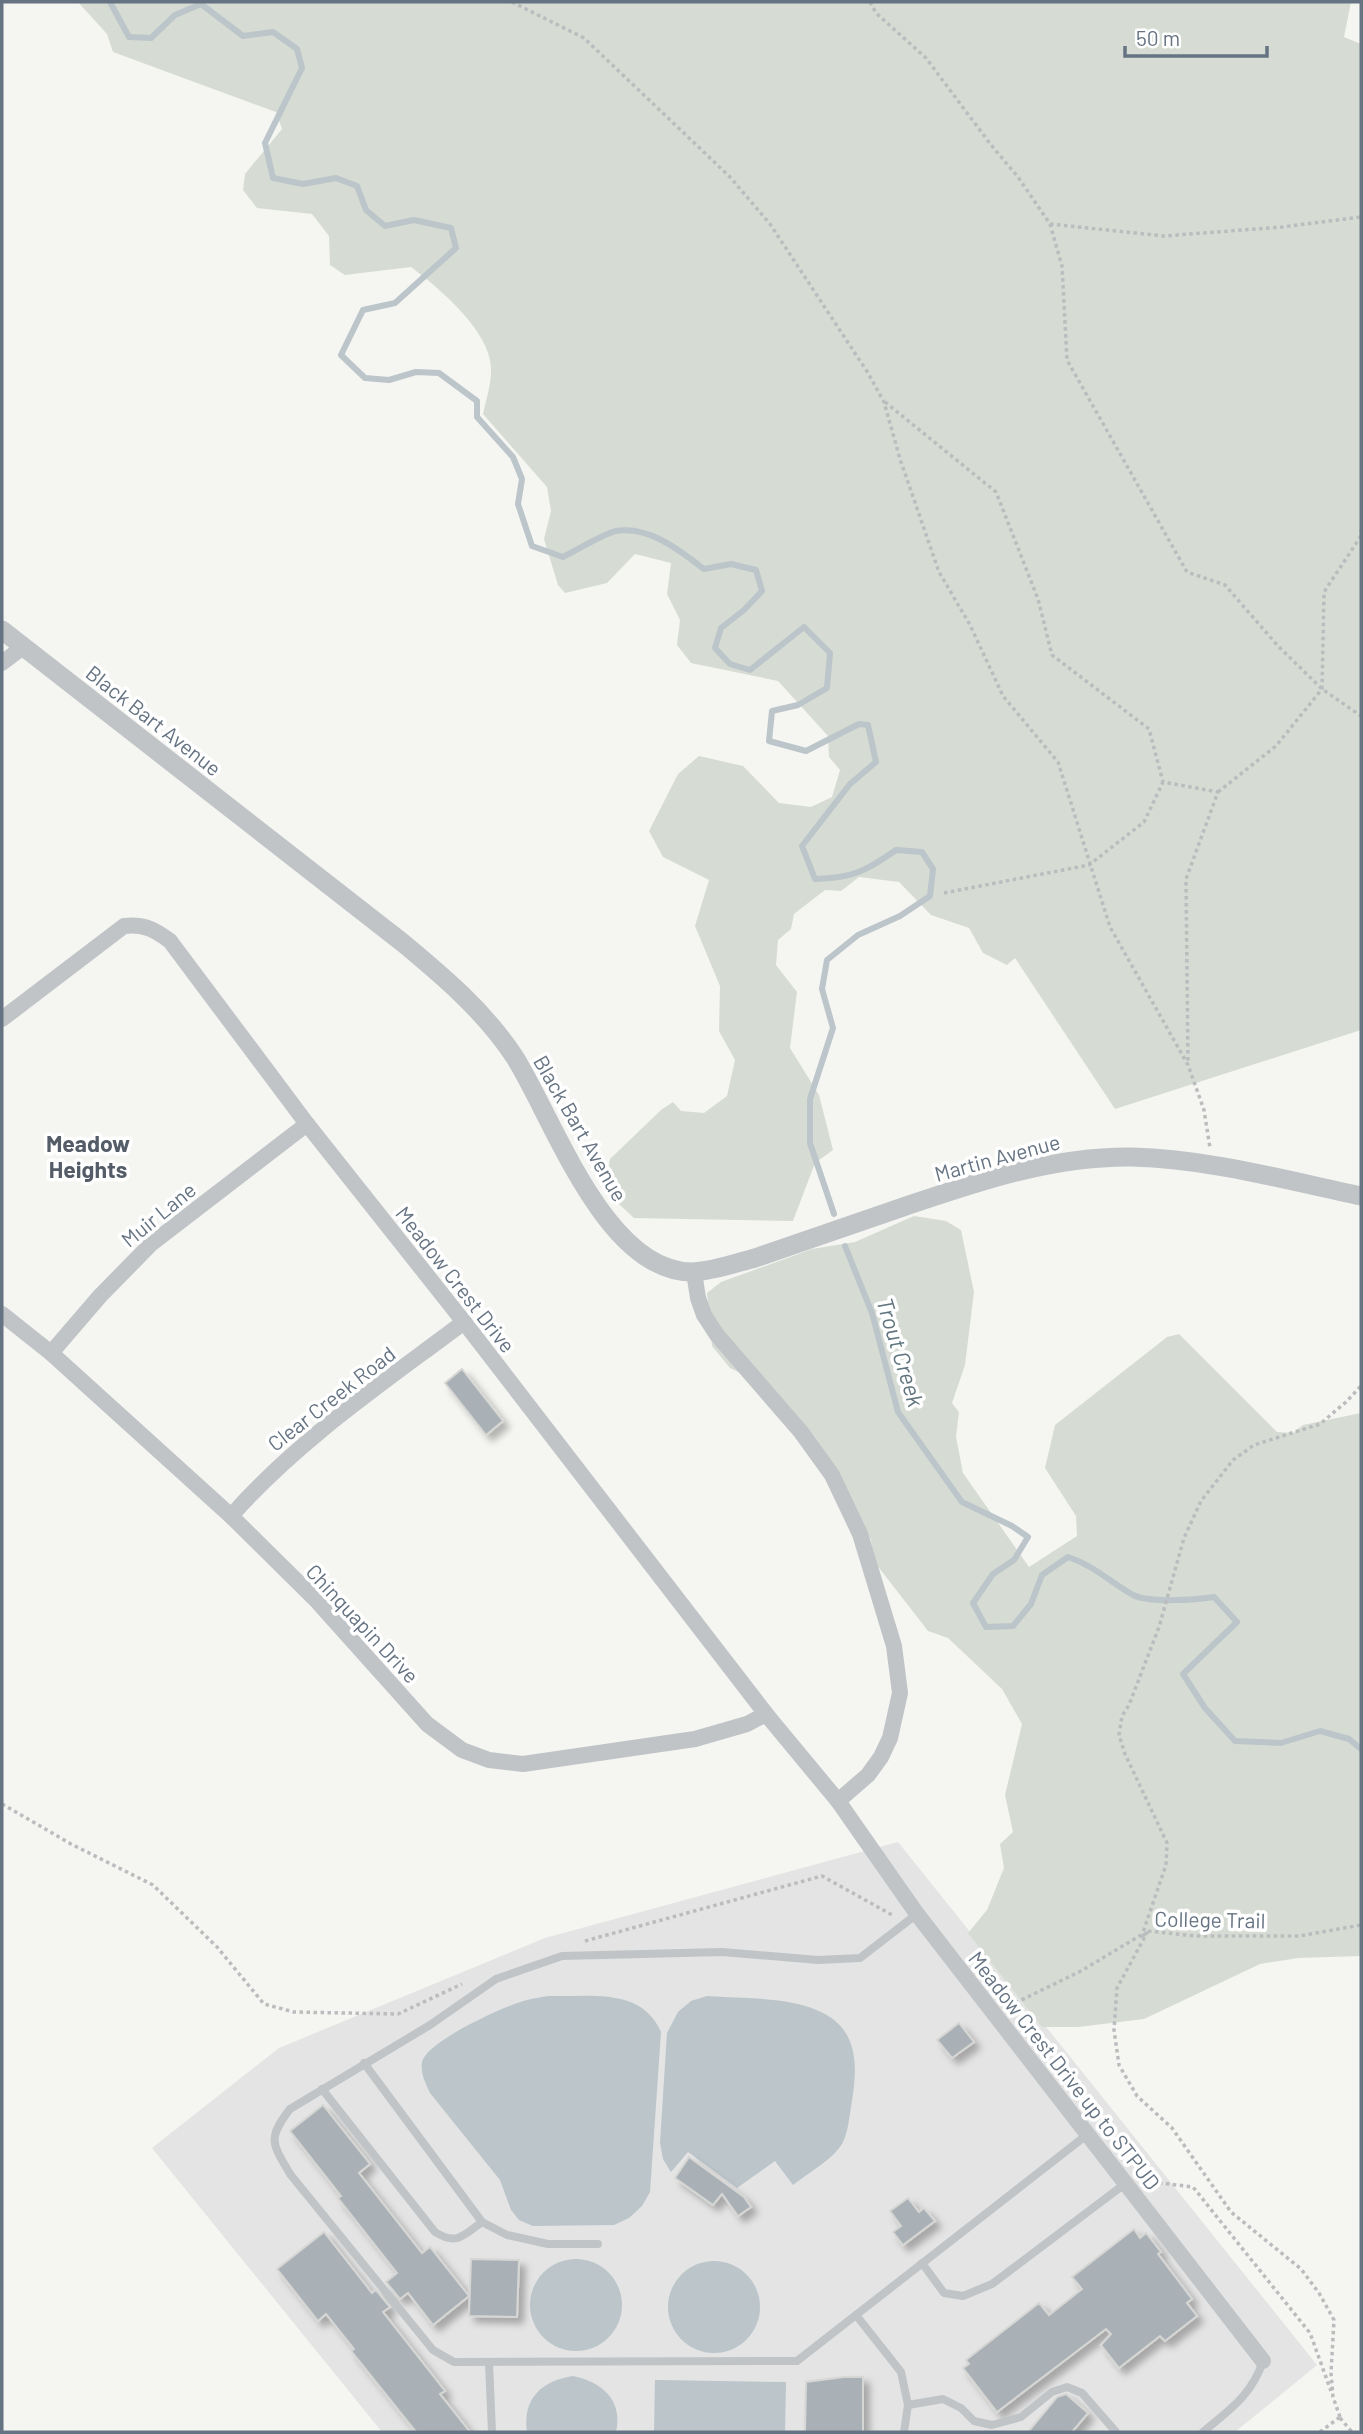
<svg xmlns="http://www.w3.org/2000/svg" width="1363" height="2434" font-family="Barlow,sans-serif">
<defs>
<filter id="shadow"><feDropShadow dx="6" dy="6" stdDeviation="3.5" flood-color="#0004"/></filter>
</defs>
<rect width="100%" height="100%" fill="#f5f5f2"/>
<!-- built -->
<path fill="#e3e4e3" d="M 898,1842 L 1317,2365 L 1235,2432 L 382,2432 L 152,2148 L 279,2048 L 545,1938 Z"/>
<!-- green -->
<g fill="#d6dcd3">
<path d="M 78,2 L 1351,2 L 1344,37 L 1361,44 L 1361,1030 L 1115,1109 L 1015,958 L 1007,965 L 983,953 L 969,928 L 931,915 L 899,882 L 859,877 L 841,891 L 825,890 L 794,914 L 791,929 L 778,940 L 776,965 L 797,992 L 790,1048 L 819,1095 L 833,1150 L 815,1163 L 793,1221 L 634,1218 L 605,1191 L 610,1159 L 661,1110 L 673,1102 L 681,1111 L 704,1113 L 727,1096 L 735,1060 L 719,1031 L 720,986 L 695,926 L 709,880 L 663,857 L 649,831 L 678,774 L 699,756 L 743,766 L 779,803 L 811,807 L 832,797 L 840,770 L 829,757 L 828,736 L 778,681 L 691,663 L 677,645 L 680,620 L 667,594 L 671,563 L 635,554 L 607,583 L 565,593 L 558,585 L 544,539 L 551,511 L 547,487 L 483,414 C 486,400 491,385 491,371 C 493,333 439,288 411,267 L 345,275 L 330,265 L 329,236 L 312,214 L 257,208 L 243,190 L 245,174 L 282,129 L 276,112 L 113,52 L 107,34 Z"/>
<path d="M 914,1216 L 946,1221 L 961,1230 L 974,1292 L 965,1365 L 952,1403 L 959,1412 L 956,1437 L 963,1473 L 1029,1567 L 1077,1536 L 1076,1516 L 1045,1468 L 1055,1425 L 1167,1337 L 1179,1334 L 1277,1432 L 1293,1433 L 1303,1425 L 1361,1413 L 1361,1956 L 1298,1958 L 1260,1964 L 1144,2019 L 1078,2027 L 1042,2027 L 968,1933 L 987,1910 L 1004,1868 L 1000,1844 L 1013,1832 L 1005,1795 L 1022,1724 L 1002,1689 L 948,1638 L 928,1631 L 873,1560 L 871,1540 L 809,1451 L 775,1390 L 730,1368 L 712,1346 L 707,1293 L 721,1282 L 812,1249 L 855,1242 Z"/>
</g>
<!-- water -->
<g fill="#bbc5ca">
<path d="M 549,1996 C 590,1997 642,1987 661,2032 L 650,2192 L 642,2206 L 629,2218 L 614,2225 L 533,2226 L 519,2220 L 511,2210 L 500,2180 L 430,2093 C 426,2084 420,2073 422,2062 C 427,2041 506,2005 527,2000 C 534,1998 542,1997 549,1996 Z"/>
<path d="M 707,1996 C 743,1999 791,1996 823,2013 C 861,2032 857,2072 851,2107 C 849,2119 848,2133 842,2144 C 832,2160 808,2173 793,2185 L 775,2161 L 737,2188 L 688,2152 L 671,2172 L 663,2159 L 660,2143 L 667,2033 L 678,2012 L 691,2001 Z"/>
<circle cx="576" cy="2305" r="46"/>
<circle cx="714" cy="2307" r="46"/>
<path d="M 573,2376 C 602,2382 623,2400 616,2432 L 527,2432 C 522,2398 542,2381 573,2376 Z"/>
<path d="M 655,2380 L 786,2382 L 785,2432 L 654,2432 Z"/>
</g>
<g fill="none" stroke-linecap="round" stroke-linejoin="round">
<!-- stream -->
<g stroke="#bbc5ca" stroke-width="6">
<path d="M 110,2 L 129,37 L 151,38 L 175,15 L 201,4 L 243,36 L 273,32 L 297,49 L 302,68 L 265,143 L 273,178 L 303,184 L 336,178 L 357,186 L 366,210 L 385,226 L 414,220 L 451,228 L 456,248 L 395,303 L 363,310 L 341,355 L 365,378 L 389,380 L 416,372 L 439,373 L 477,401 L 477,417 L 513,457 L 522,479 L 518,504 L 532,546 L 563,557 C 575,551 605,533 616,531 C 650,526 679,550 704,569 L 731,564 L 756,570 L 762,591 L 744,610 L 721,628 L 715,648 L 730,664 L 750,670 L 804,627 L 830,653 L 827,688 L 798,705 L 772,711 L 769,741 L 806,751 L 859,724 L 868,725 L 876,762 L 850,784 L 802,846 L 815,879 C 853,878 866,871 896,850 L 922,852 L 933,869 L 930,896 L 900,916 L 858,935 L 827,960 L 822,989 L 833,1028 L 810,1099 L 810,1143 L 834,1214"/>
<path d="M 845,1246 L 872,1313 L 898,1412 L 962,1502 L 1012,1526 L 1028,1537 L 1014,1560 L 993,1574 L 973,1603 L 986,1627 L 1013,1626 L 1031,1604 L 1042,1575 L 1068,1557 C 1093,1565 1110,1582 1133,1595 C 1148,1603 1196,1600 1214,1597 L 1237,1622 L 1183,1674 L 1205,1708 L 1235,1741 L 1281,1743 L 1320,1731 L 1349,1739 L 1361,1749"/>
</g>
</g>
<!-- building -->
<g fill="#a9b1b6" stroke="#d6d6d4" stroke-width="2" filter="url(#shadow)">
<path d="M 462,1369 L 503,1421 L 486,1435 L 445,1383 Z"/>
<path d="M 959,2023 L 974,2042 L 952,2058 L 937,2040 Z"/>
<path d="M 323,2105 L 370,2164 L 359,2173 L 422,2253 L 430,2247 L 469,2296 L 433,2325 L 408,2293 L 400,2299 L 386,2282 L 397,2273 L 338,2198 L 341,2196 L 290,2131 Z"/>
<path d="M 689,2157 L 744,2197 L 751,2207 L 738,2216 L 722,2194 L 713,2205 L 675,2178 Z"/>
<path d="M 908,2198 L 919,2212 L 924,2208 L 935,2221 L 903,2245 L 893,2232 L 901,2226 L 890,2211 Z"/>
<path d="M 1134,2229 L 1140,2238 L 1146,2233 L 1161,2252 L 1158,2254 L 1192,2299 L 1187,2303 L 1197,2316 L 1165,2341 L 1160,2336 L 1119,2368 L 1101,2345 L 1111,2334 L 1106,2329 L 997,2412 L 963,2368 L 969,2364 L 966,2360 L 1039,2303 L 1049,2315 L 1067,2301 L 1082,2289 L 1072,2277 Z"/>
<path d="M 324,2232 L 372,2293 L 376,2290 L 390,2307 L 383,2312 L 445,2391 L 440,2394 L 470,2432 L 416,2432 L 351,2351 L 354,2349 L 326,2314 L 318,2321 L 277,2269 Z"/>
<path d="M 471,2259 L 519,2260 L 517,2317 L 469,2316 Z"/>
<path d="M 844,2377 L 863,2377 L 863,2432 L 805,2432 L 806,2382 Z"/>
<path d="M 1066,2394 L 1088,2413 L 1072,2432 L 1028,2432 L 1057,2397 Z"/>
</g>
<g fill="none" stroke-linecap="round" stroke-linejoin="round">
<!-- path -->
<g stroke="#babcbe" stroke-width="3.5" stroke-dasharray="3.5 3.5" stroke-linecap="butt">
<path d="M 512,2 L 584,38 L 730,177 L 770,224 L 868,373 L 884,402 L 900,459 L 939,572 L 970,625 L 1003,696 L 1058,762 L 1110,927 L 1188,1065 L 1204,1110 L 1210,1148"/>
<path d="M 870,2 L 876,13 L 926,58 L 991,145 L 1018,177 L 1050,224 L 1062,266 L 1067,360 L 1187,572 L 1225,585 L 1278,646 L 1322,689 L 1361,716"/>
<path d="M 1050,224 L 1164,236 L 1282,227 L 1361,217"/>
<path d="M 885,402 L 996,492 L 1038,599 L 1052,655 L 1149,729 L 1163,782 L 1218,792 L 1186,879 L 1188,1063"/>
<path d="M 1218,792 L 1276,746 L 1322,689 L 1324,592 L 1361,536 L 1361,529"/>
<path d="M 944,893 L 1089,865 L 1144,822 L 1163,782"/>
<path d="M 2,1804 L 71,1844 L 153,1885 L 217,1947 L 264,2004 L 294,2012 L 398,2014 L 462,1984"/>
<path d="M 1148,1931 L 1195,1936 L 1299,1936 L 1361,1925"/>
<path d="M 585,1941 L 822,1876 L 894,1916"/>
<path d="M 1009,2006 L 1081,1971 L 1141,1935"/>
<path d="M 1145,2181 L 1193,2187 L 1310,2333 L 1331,2391"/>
<path d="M 1340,2417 L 1333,2397 L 1331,2373 L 1334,2320 L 1319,2293 L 1301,2269 L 1231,2212 L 1172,2128 L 1137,2096 L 1119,2065 L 1114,2030 L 1117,1988 L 1148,1931 L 1141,1938 L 1166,1865 L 1167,1843 L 1125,1754 L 1119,1735 L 1122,1716 L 1129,1705 L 1159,1627 L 1184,1538 L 1201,1501 L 1233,1460 L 1254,1445 L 1320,1424 L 1346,1402 L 1361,1386"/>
<path d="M 1340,2418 L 1352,2432"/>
<path d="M 1320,2432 L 1340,2417"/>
</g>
<!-- service -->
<g stroke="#c0c4c7" stroke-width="8">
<path d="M 917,1914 L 860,1958 L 818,1960 L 722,1952 L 562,1956 L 496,1979 L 430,2025 L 290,2109 C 267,2139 272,2143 290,2174 L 433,2350 L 454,2362 L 797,2361 L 1088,2134"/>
<path d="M 364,2063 L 482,2222 L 507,2235 L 548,2244 L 598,2244"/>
<path d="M 322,2089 L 435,2232 C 457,2246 464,2235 482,2222"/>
<path d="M 922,2263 L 944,2293 L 963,2296 L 992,2284 L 1126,2183"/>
<path d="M 856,2315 L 901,2372 L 908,2405 L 904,2432"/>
<path d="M 489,2363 L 492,2432"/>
<path d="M 908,2405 L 943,2399 L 961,2408 L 974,2421 L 992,2425 L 1021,2417 L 1052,2392 L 1067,2387 L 1082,2393 L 1116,2432"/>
<path d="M 1203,2432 C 1229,2410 1252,2395 1263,2361"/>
</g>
<!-- minor -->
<g stroke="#c0c4c7" stroke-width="16">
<path d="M 2,663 L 23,647"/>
<path d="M 2,1019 L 124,926 C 144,924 154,929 170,941 L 307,1124 L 464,1322 L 766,1714 L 838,1801 L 917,1914 L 1263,2361"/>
<path d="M 694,1272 L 698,1298 L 704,1315 L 717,1335 L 801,1432 L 832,1475 L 860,1534 L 894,1646 L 900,1693 L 890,1738 L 881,1757 L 868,1775 L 838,1801"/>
<path d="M 2,1314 L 51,1353 L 231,1516 L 315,1599 L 427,1724 L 462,1750 L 489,1760 L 523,1764 L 695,1739 L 747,1724 L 766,1714"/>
<path d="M 51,1353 L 100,1296 L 151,1244 L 307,1124"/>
<path d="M 231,1516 C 298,1440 383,1383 464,1322"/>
</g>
<!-- tertiary -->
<path stroke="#c0c4c7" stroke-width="19" d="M 2,630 L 403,943 C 444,977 484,1011 514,1056 C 553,1117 605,1273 693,1272 C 714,1271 736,1263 755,1258 C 805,1241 856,1223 906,1206 C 980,1181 1053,1156 1132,1157 C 1210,1159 1285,1180 1361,1196"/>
</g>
<g text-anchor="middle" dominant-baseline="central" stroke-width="7" stroke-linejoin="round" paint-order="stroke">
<!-- street labels -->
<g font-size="21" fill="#657382" stroke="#fff">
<text transform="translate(154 720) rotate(38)">Black Bart Avenue</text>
<text transform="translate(581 1128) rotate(60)">Black Bart Avenue</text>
<text transform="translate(997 1157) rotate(-15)">Martin Avenue</text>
<text transform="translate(158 1214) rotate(-39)">Muir Lane</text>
<text transform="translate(456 1279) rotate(52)">Meadow Crest Drive</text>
<text transform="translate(331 1398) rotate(-38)">Clear Creek Road</text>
<text transform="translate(363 1623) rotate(47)">Chinquapin Drive</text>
<text transform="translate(1210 1919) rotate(1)">College Trail</text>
<text transform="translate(1065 2070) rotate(52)">Meadow Crest Drive up to STPUD</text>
</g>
<!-- neighbourhood labels -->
<g font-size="23" font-weight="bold" fill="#535c67" stroke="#fff">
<text x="88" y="1143">Meadow<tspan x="88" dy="26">Heights</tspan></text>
</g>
<!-- water labels -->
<g font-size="23" font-style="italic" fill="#60747f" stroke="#fff">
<text transform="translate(901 1352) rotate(73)">Trout Creek</text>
</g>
</g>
<!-- border -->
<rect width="1363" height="2434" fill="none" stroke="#657382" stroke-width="7"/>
<!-- scale -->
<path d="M1125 46v10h142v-10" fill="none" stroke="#657382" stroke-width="3.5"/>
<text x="1136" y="46" font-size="21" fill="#657382" stroke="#ffffff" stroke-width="5" paint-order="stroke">50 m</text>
</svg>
